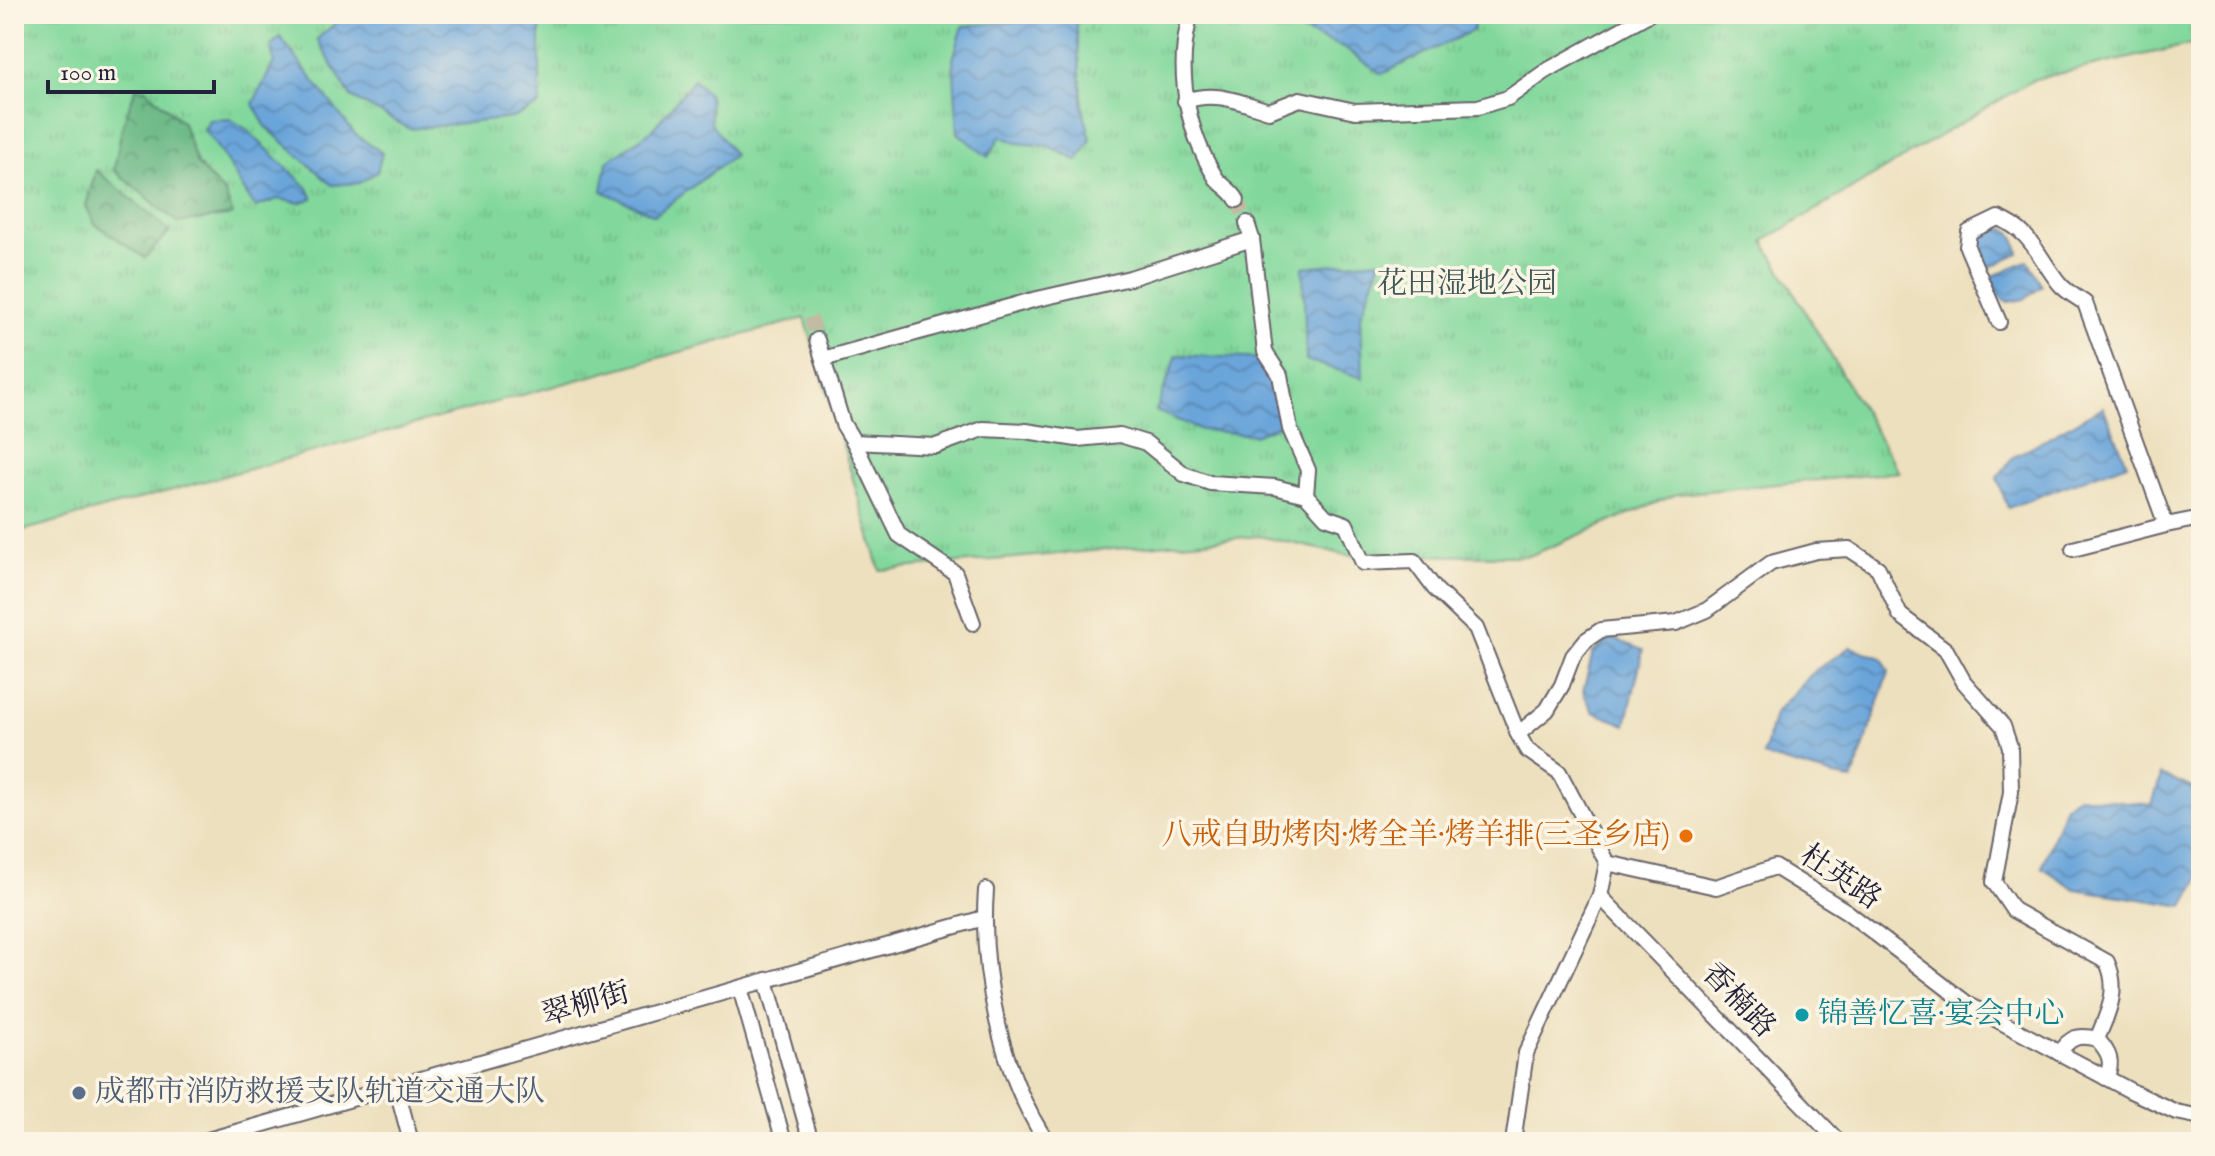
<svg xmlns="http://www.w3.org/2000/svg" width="2215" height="1156" font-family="'IM FELL English','Noto Serif SC',serif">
<defs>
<pattern id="grass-tufts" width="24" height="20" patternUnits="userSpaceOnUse" patternTransform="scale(2)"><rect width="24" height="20" fill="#82d89c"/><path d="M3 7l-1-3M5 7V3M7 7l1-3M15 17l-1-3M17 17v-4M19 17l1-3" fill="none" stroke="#70b987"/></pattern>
<pattern id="forest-crowns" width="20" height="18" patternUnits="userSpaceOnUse" patternTransform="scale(2)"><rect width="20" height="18" fill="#69b884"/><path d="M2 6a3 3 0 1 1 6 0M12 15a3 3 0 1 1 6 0" fill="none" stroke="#56956d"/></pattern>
<pattern id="water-waves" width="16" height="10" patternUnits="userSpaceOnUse" patternTransform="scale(2)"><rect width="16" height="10" fill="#6aa5da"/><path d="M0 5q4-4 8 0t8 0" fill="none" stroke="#5786b2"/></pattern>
</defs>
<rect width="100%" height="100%" fill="#fcf5e5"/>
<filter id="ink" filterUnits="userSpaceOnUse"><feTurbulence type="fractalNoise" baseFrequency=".0125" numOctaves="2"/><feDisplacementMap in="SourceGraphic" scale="16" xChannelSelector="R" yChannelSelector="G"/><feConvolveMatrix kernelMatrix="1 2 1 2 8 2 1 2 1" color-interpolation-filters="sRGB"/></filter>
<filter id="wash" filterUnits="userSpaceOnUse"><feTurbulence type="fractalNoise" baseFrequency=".006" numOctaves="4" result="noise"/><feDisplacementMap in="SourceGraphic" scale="32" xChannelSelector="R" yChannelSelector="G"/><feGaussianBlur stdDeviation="1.8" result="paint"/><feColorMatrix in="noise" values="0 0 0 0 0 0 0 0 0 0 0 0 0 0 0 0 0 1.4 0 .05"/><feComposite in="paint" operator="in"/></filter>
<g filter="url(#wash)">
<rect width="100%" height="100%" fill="#ede0be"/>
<!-- grass -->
<path fill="url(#grass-tufts)" stroke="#527d6c" stroke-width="2" d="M 14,14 L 2201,14 L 2201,42 L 2035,79 L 1764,241 L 1899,472 L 1677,494 L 1529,556 L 1347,555 L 1259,536 L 880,570 L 805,318 L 14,533 Z"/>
<!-- forest -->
<g fill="url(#forest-crowns)" stroke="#466d60" stroke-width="2">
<path d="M 136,88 L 146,89 L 183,123 L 197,164 L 225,194 L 233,215 L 178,223 L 114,170 L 122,127 Z"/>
<path d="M 96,170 L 170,231 L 145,258 L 95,224 L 86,206 Z"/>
</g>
<!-- water -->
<g fill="url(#water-waves)" stroke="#46648a" stroke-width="2">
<path d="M 346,14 L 540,14 L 540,105 L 512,118 L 410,129 L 351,97 L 317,39 Z"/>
<path d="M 1303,14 L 1466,14 L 1472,15 L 1474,30 L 1382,74 L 1343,47 L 1300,30 Z"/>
<path d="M 1076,17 L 1083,109 L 1091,139 L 1078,161 L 1048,146 L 1016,143 L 1001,136 L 988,157 L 958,133 L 953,59 L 963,26 Z"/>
<path d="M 280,37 L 355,134 L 382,153 L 377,172 L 359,183 L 332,185 L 266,127 L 253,104 L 274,62 L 271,46 Z"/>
<path d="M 694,79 L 709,96 L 711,123 L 734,155 L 655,215 L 602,191 L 607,162 L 652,130 Z"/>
<path d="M 230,119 L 245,128 L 308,188 L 313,199 L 300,203 L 278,199 L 255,207 C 237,182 225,154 204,130 L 209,120 Z"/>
<path d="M 1995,227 C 2013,228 2016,237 2019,253 L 1986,269 L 1977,248 L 1981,235 Z"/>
<path d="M 1381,260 L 1361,316 L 1363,378 L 1306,360 L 1303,267 Z"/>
<path d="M 2028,260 L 2042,286 L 2025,299 L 2008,302 L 1997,294 L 1991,277 Z"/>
<path d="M 1177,355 L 1266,359 L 1277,377 L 1281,424 L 1254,435 L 1201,430 L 1156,411 Z"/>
<path d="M 2103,407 L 2127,463 L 2008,508 L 1997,478 L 2013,457 Z"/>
<path d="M 1612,638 L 1643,650 L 1626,725 L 1593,712 L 1583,692 L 1593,652 Z"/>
<path d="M 1850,647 L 1882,658 L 1889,672 L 1852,781 L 1763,756 L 1774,714 L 1813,672 Z"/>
<path d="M 2161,775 L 2201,791 L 2201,875 L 2184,906 L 2075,889 L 2042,867 L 2065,805 L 2078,796 L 2152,805 Z"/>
</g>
</g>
<g filter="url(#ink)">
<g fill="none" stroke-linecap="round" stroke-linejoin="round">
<!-- minor-tunnel -->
<g stroke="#c4baa4" stroke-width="14" stroke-dasharray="14 7" stroke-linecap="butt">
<path d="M 1237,200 L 1247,223"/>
<path d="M 811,317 L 817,340"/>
</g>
<defs>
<g id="minor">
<path d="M 1191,14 C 1175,68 1186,130 1216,178 C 1222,186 1232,190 1237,200"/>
<path d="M 1185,101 C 1216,90 1239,102 1269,111 L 1300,99 L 1355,111 L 1478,107 L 1508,98 L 1546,71 L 1649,14"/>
<path d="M 1252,239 L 1265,352 L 1280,375 L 1290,429 L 1308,470 L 1306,495"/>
<path d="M 1999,322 L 1967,247 L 1969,232 L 1998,218 C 2032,231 2038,257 2059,283 C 2065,291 2076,297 2085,303 L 2166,525 L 2201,518"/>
<path d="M 817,340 L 843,424 L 854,442 L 936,446 L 983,429 L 1026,431 L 1077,439 L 1120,435 L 1146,443 L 1184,474 L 1210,483 L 1275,487 L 1306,495 L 1326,517 L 1346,524 L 1363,563 L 1414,561 L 1435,589 L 1476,628 L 1518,734 L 1527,750 L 1559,772 L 1607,863"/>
<path d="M 823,359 L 1033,300 L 1130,278 L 1252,239 L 1247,223"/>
<path d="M 854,442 L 899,535 L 955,573 L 973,623"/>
<path d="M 2073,549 L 2166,525"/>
<path d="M 1518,734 L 1547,710 L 1562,685 L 1573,656 L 1586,640 L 1601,630 L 1676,623 L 1707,610 L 1771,563 L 1816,551 L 1849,549 L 1878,568 L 1900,615 L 1946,650 L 1964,682 L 2003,726 L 2010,747 L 2011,792 L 1994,882 L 2013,910 L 2107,962 C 2120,990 2108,1013 2097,1039"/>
<path d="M 986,890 C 980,971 1001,1074 1047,1142"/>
<path d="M 1600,896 L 1839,1142"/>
<path d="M 766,980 L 811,1142"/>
<path d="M 740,988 L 784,1142"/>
<path d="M 2059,1053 C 2070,1037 2078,1034 2097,1039 C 2109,1052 2114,1062 2106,1078"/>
<path d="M 396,1086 L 411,1142"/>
<path d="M 201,1142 L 984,918"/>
<path d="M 1513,1142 L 1526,1053 L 1600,896 L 1607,863 L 1716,887 L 1775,867 L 1846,911 L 1969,1005 L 2131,1091 L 2176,1112 L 2201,1117"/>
</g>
</defs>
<!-- minor casing -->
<use href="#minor" stroke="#696469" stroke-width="18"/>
<!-- minor -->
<use href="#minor" stroke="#fff" stroke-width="14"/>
</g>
</g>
<!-- markers -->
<circle fill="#e8710a" stroke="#fcf5e5" stroke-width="3" cx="1686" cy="836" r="8"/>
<circle fill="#0f9aa8" stroke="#fcf5e5" stroke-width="3" cx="1802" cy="1015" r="8"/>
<circle fill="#5c6f8a" stroke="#fcf5e5" stroke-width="3" cx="79" cy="1093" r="8"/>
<g text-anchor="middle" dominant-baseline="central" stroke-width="7" stroke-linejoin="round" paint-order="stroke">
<!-- park labels -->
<g font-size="30" fill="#3f5958" stroke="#fcf5e5">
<text x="1467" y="285">花田湿地公园</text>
</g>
<!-- food labels -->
<g font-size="30" fill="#c56008" stroke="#fcf5e5" text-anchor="end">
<text x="1670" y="836">八戒自助烤肉·烤全羊·烤羊排(三圣乡店)</text>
</g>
<!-- street labels -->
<g font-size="30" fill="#22223b" stroke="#fcf5e5">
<text transform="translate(1840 878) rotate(34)">杜英路</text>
<text transform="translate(1738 1001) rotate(46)">香楠路</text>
<text transform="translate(586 1005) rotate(-16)">翠柳街</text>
</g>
<!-- culture labels -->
<g font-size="30" fill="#0d838f" stroke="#fcf5e5" text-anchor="start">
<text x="1818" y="1015">锦善忆喜·宴会中心</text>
</g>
<!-- service labels -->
<g font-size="30" fill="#4e5e75" stroke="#fcf5e5" text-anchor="start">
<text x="95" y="1093">成都市消防救援支队轨道交通大队</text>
</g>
</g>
<!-- margin -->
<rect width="2215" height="1156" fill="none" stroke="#fcf5e5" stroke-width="48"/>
<!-- scale -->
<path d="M48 80v12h166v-12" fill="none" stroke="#22223b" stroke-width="4"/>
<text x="60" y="80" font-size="24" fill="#22223b" stroke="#fcf5e5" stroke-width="6" paint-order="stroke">100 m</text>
</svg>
